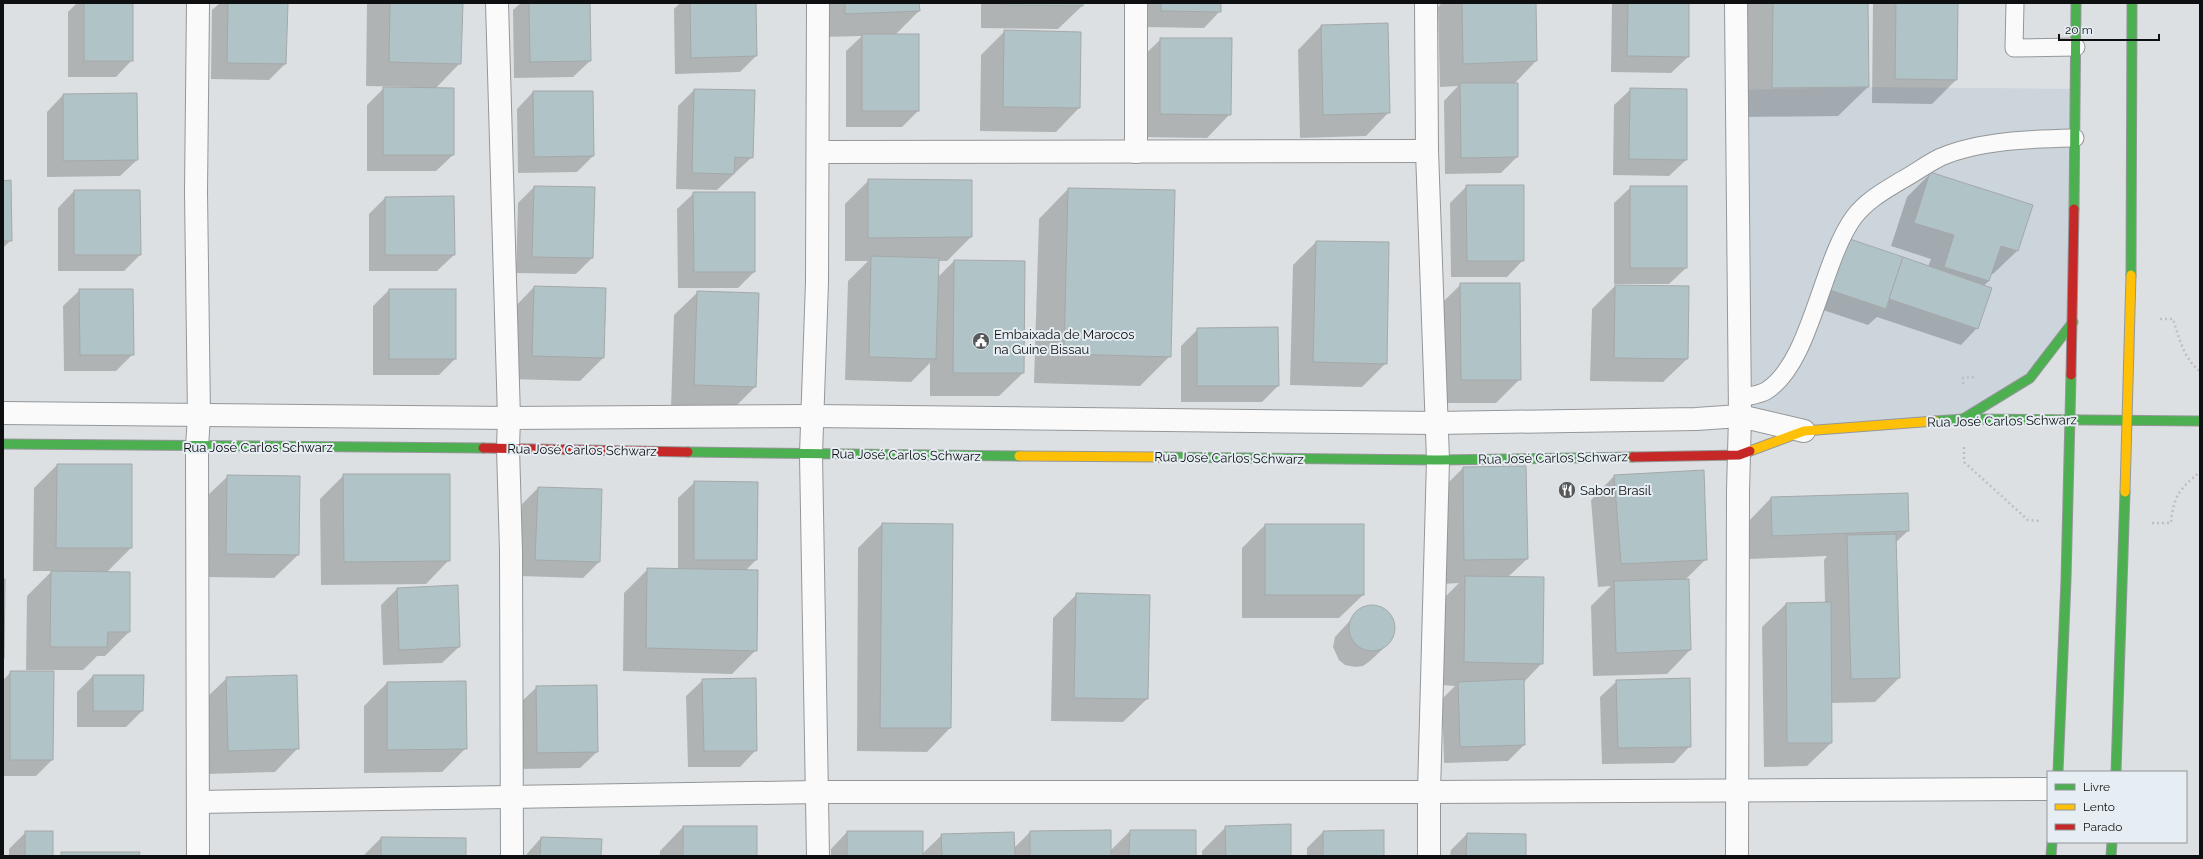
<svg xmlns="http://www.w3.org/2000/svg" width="2203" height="859" font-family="Raleway,sans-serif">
<rect width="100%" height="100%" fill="#dde0e2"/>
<!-- built -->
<path fill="#ccd5db" d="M 1869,87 L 2075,89 L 2073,322 L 2050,356 L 1963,419 L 1804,431 L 1740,416 L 1736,90 Z"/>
<!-- shadow -->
<g fill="#0003">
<path d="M 77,3 L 132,3 L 132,60 L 116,77 L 68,77 L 68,12 Z"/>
<path d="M 220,3 L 287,3 L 285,64 L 269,80 L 211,79 L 212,10 Z"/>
<path d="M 367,3 L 462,3 L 460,63 L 435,89 L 453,155 L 436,171 L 367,171 L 367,105 L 384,88 L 415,88 L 415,87 L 366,86 Z"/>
<path d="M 521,3 L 589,3 L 590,61 L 573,77 L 514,78 L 513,10 Z"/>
<path d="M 680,3 L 755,3 L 756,56 L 740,72 L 675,74 L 674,9 Z"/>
<path d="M 821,3 L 918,3 L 919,11 L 895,35 L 918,111 L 902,127 L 846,127 L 846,51 L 862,36 L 822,37 Z"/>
<path d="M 981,3 L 1082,3 L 1082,6 L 1058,29 L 981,28 Z"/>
<path d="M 1145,3 L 1220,3 L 1220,11 L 1204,28 L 1145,27 Z"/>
<path d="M 1442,3 L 1535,3 L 1536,61 L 1514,84 L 1517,157 L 1501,173 L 1445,174 L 1444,101 L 1458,86 L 1440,87 L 1438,7 Z"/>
<path d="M 1612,3 L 1688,3 L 1688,57 L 1671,73 L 1611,72 Z"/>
<path d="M 1744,3 L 1867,3 L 1868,87 L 1838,116 L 1743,117 Z"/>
<path d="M 1873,3 L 1957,3 L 1956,80 L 1932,104 L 1872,103 Z"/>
<path d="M 1321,26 L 1389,112 L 1366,136 L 1300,138 L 1298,50 Z"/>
<path d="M 1005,31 L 1079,108 L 1056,132 L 980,131 L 981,55 Z"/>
<path d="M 1161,39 L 1230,114 L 1207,138 L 1137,137 L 1137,62 Z"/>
<path d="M 1631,89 L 1686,160 L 1669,176 L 1613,175 L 1614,105 Z"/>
<path d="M 694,90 L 752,157 L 717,190 L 676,189 L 678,106 Z"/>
<path d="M 533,92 L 592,92 L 593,156 L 577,172 L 518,173 L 517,109 Z"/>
<path d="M 63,95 L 137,160 L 120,176 L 47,177 L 47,112 Z"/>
<path d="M 1931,173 L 2017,251 L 1993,274 L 1991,273 L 1989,281 L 1983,286 L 1977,328 L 1961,345 L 1877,317 L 1868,325 L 1811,306 L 1828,255 L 1928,267 L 1931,259 L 1891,246 L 1907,197 Z"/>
<path d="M 869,180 L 971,181 L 971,237 L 947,261 L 938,261 L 937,278 L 954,261 L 1023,373 L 999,396 L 930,396 L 930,363 L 911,382 L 845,380 L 848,281 L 868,261 L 845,261 L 845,204 Z"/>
<path d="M 3,182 L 11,240 L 3,248 Z"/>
<path d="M 1467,186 L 1523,260 L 1507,277 L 1451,277 L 1450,203 Z"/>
<path d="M 534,187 L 592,258 L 576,274 L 516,273 L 518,203 Z"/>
<path d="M 1631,187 L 1686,268 L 1669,284 L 1614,284 L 1614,203 Z"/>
<path d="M 1068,189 L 1170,356 L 1140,386 L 1034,383 L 1039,219 Z"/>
<path d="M 74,191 L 140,255 L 124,271 L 58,271 L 58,208 Z"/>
<path d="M 694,193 L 754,272 L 738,288 L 678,288 L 677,209 Z"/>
<path d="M 385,198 L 454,255 L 437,271 L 369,271 L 369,214 Z"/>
<path d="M 1316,242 L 1386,363 L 1362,387 L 1290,385 L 1293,265 Z"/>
<path d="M 1461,284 L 1520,379 L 1496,403 L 1438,403 L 1437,308 Z"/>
<path d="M 1615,286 L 1687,359 L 1663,382 L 1590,381 L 1592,309 Z"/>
<path d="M 534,287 L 603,358 L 580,381 L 509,379 L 511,311 Z"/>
<path d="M 80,290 L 133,354 L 116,371 L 64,371 L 63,306 Z"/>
<path d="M 389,290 L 455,290 L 455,359 L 439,375 L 373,375 L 373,306 Z"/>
<path d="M 698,292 L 758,294 L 755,387 L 731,411 L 671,408 L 674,315 Z"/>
<path d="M 1198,329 L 1278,386 L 1262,402 L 1181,402 L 1181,346 Z"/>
<path d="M 57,465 L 131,548 L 106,573 L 129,573 L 129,632 L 105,656 L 97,656 L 83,670 L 26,670 L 27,596 L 52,571 L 33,571 L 34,488 Z"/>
<path d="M 1463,468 L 1527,559 L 1508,577 L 1542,663 L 1523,683 L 1524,745 L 1508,761 L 1444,763 L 1442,699 L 1455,686 L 1441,685 L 1442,600 L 1459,583 L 1441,584 L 1440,491 Z"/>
<path d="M 344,475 L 449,560 L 426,584 L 321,585 L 320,499 Z"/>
<path d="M 228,476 L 298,555 L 274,578 L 203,577 L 204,499 Z"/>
<path d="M 1614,476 L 1706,559 L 1685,580 L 1690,650 L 1667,674 L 1593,676 L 1591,606 L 1611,586 L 1598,587 L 1591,500 Z"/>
<path d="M 695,482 L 756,560 L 745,571 L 756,650 L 732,674 L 623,671 L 624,593 L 648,569 L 678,570 L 678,498 Z"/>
<path d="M 538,488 L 601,490 L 599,562 L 583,578 L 519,576 L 522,504 Z"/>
<path d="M 1771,498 L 1908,531 L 1895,543 L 1899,678 L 1875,702 L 1831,703 L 1831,743 L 1807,766 L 1764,767 L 1762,627 L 1786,604 L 1825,603 L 1824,560 L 1827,556 L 1749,559 L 1748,522 Z"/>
<path d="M 882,524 L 950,728 L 927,752 L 857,751 L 858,548 Z"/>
<path d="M 1265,525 L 1363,595 L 1339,618 L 1242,618 L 1242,548 Z"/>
<path d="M 397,589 L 459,647 L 442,663 L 383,665 L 381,605 Z"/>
<path d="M 1077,594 L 1147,699 L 1123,722 L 1051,721 L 1053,618 Z"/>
<path d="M 1369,607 L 1383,610 L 1390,617 L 1394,631 L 1387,645 L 1370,661 L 1363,666 L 1355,667 L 1345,665 L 1339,660 L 1333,647 L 1335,637 L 1356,614 Z"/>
<path d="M 11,672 L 53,672 L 52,760 L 36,776 L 3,776 L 3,680 Z"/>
<path d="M 93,676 L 142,711 L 126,727 L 77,727 L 77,692 Z"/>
<path d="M 227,678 L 298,748 L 275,772 L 205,774 L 203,701 Z"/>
<path d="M 703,680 L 756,750 L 740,767 L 688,767 L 686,696 Z"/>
<path d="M 1617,681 L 1690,746 L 1674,763 L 1602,764 L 1600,697 Z"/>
<path d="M 387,683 L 466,748 L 442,772 L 364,773 L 364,706 Z"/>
<path d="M 537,687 L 597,752 L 580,768 L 521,769 L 520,703 Z"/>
<path d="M 683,827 L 756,856 L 660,856 L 660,851 Z"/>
<path d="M 1226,827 L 1290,856 L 1202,856 L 1202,851 Z"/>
<path d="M 1130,831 L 1195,856 L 831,856 L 831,849 L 847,832 L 922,854 L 942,835 L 1013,849 L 1030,832 L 1110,851 Z"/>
<path d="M 26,832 L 52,856 L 9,856 L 9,849 Z"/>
<path d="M 1323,832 L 1383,856 L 1307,856 L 1307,848 Z"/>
<path d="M 1467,834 L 1525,856 L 1450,856 L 1451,850 Z"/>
<path d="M 381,838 L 465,856 L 363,856 Z"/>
<path d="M 541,838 L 600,856 L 525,856 Z"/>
</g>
<!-- building -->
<g fill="#b0c3c7" stroke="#a5a8a9">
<rect x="84" y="3" width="49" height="58"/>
<path d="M 228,3 L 288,3 L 286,64 L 227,63 Z"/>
<path d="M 390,3 L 463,3 L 461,64 L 389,62 Z"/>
<path d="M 529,3 L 590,3 L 591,61 L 530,62 Z"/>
<path d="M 690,3 L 756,3 L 757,56 L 691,58 Z"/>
<path d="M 845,3 L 919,3 L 920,11 L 845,14 Z"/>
<path d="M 1004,3 L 1083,3 L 1083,6 L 1004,5 Z"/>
<path d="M 1161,3 L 1221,3 L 1221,12 L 1161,11 Z"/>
<path d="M 1462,3 L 1536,3 L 1537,61 L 1463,64 Z"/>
<path d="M 1628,3 L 1689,3 L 1689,57 L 1627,56 Z"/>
<path d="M 1773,3 L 1868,3 L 1869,87 L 1772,88 Z"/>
<path d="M 1896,3 L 1958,3 L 1957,80 L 1895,79 Z"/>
<path d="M 1388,23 L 1390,113 L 1323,115 L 1321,25 Z"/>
<path d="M 1004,30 L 1081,32 L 1080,108 L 1003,107 Z"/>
<rect x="862" y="34" width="57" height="77"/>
<path d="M 1160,38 L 1232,38 L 1231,115 L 1160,114 Z"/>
<path d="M 1460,83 L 1518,83 L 1518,157 L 1461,158 Z"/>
<path d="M 383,87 L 454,88 L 454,155 L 383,155 Z"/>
<path d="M 1630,88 L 1687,89 L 1687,160 L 1629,159 Z"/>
<path d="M 694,89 L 755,90 L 753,158 L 735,157 L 734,174 L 692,173 Z"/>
<path d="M 533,91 L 593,91 L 594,156 L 534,157 Z"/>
<path d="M 137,93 L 138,160 L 63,161 L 63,94 Z"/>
<path d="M 1930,172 L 2033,205 L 2018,251 L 2001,246 L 1989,281 L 1944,267 L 1954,235 L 1914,223 Z"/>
<path d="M 868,179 L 972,180 L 972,237 L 868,238 Z"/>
<path d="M 11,180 L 12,241 L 3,241 L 3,181 Z"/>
<path d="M 1466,185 L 1524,185 L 1524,261 L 1467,261 Z"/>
<path d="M 534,186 L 595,187 L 593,258 L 532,257 Z"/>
<rect x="1630" y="186" width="57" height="82"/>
<path d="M 1068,188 L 1175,190 L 1171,357 L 1064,354 Z"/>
<path d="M 74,190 L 140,190 L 141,255 L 74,255 Z"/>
<path d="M 693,192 L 755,192 L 755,272 L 694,272 Z"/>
<path d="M 454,196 L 455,255 L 385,255 L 385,197 Z"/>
<path d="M 1844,237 L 1903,257 L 1886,309 L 1827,289 Z"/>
<path d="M 1316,241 L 1389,242 L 1387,364 L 1313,362 Z"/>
<path d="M 871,256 L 939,258 L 936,359 L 869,357 Z"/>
<path d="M 1903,257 L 1992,288 L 1978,329 L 1889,299 Z"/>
<path d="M 954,260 L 1025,261 L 1024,373 L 953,373 Z"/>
<path d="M 1460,283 L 1520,283 L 1521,380 L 1461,380 Z"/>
<path d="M 1615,285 L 1689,286 L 1688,359 L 1614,358 Z"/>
<path d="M 534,286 L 606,288 L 604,358 L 532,356 Z"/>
<path d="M 79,289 L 133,289 L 134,355 L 80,355 Z"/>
<rect x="389" y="289" width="67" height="70"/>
<path d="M 697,291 L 759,293 L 756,387 L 694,385 Z"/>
<path d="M 1278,327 L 1279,386 L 1197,386 L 1197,328 Z"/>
<path d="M 57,464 L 132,464 L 132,548 L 56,548 Z"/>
<path d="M 1526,466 L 1528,559 L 1464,560 L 1463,467 Z"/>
<path d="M 1704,470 L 1707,560 L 1621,564 L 1614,475 Z"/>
<path d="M 343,474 L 450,474 L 450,561 L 344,562 Z"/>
<path d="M 227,475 L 300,476 L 299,555 L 226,554 Z"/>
<path d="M 694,481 L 758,482 L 757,560 L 694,560 Z"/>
<path d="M 538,487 L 602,489 L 600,562 L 535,560 Z"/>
<path d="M 1908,493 L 1909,531 L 1772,536 L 1771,497 Z"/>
<path d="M 882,523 L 953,524 L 951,728 L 880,728 Z"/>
<rect x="1265" y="524" width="99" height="71"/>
<path d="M 1896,534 L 1900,678 L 1851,679 L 1847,535 Z"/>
<path d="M 647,568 L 758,570 L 757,651 L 646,648 Z"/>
<path d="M 51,571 L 130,572 L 130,632 L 108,632 L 107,647 L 50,647 Z"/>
<path d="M 1465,576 L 1544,577 L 1543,664 L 1464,662 Z"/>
<path d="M 3,579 L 5,579 L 4,659 L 3,659 Z"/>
<path d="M 1689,579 L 1691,650 L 1616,653 L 1614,581 Z"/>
<path d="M 458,585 L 460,647 L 399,650 L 397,588 Z"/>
<path d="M 1076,593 L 1150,595 L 1148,699 L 1074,698 Z"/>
<path d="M 1831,602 L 1832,743 L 1787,743 L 1786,603 Z"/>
<circle cx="1372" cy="628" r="23"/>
<path d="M 10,671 L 54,671 L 53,760 L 10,760 Z"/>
<path d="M 93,675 L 144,675 L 143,711 L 93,711 Z"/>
<path d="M 297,675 L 299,749 L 228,751 L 226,677 Z"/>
<path d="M 756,678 L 757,751 L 704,751 L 702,679 Z"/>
<path d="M 1690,678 L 1691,747 L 1618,748 L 1616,680 Z"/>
<path d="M 1524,679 L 1525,745 L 1460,747 L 1458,682 Z"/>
<path d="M 466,681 L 467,749 L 387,750 L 387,682 Z"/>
<path d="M 597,685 L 598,752 L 537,753 L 536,686 Z"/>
<path d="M 1291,824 L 1291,856 L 1226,856 L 1225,826 Z"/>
<rect x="683" y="826" width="74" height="30"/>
<path d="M 1111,830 L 1111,856 L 1030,856 L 1030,831 Z"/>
<path d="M 1130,830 L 1196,830 L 1196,856 L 1129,856 Z"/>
<path d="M 1384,830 L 1384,856 L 1323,856 L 1323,831 Z"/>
<rect x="25" y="831" width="28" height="25"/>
<rect x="847" y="831" width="76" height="25"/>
<path d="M 1014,832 L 1015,856 L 942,856 L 941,834 Z"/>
<path d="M 1467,833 L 1526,834 L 1526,856 L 1466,856 Z"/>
<path d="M 381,837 L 466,838 L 466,856 L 381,856 Z"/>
<path d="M 541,837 L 602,839 L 601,856 L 540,856 Z"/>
<path d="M 61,852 L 140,852 L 139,856 L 61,856 Z"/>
</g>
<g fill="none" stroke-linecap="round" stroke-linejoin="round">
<defs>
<g id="lane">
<path d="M 2015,3 L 2014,48 L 2076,47"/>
<path d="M 1740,398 C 1748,396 1759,395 1766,391 C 1811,363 1821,262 1854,217 C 1867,200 1884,191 1902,180 C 1915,173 1928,163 1941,157 C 1981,140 2033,139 2075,138"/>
</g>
<g id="street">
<path d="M 198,3 L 196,192 L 199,416 L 197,447 L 198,856"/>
<path d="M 497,3 L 509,418 L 508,448 L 511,551 L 512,856"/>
<path d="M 1136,3 L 1136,152"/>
<path d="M 1426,3 L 1427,151 L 1438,460 L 1429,792 L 1429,856"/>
<path d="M 1736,3 L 1740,416 L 1738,491 L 1737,856"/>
<path d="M 818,152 L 1427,151"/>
<path d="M 3,413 L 509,418 L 812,416 L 1436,423 L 1696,419 L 1740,416 L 1804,431"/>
<path d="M 198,802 L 817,792 L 1429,792 L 2048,789"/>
<path d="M 818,856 L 811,454 L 817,282 L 818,3"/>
</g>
<g id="fast">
<path d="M 2074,209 L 2076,3"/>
<path d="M 2131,275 L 2132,3"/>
<path d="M 1963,419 L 2030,378 L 2073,322"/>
<path d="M 1935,421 L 1963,419 L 2200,421"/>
<path d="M 3,444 L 483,448"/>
<path d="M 688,452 L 1019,456"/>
<path d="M 1159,457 L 1438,460 L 1633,457"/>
<path d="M 2058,772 L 2066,580 L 2071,375"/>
<path d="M 2116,772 L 2125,492"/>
<path d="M 2051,856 L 2052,842"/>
<path d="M 2111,856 L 2112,842"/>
</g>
<g id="slow">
<path d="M 1750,451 L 1804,431 L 1935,421"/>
<path d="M 1019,456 L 1159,457"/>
<path d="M 2125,492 L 2131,275"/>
</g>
<g id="jam">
<path d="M 2071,375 L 2074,209"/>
<path d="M 483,448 L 688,452"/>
<path d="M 1633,457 L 1739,455 L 1750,451"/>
</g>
</defs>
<!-- lane casing -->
<use href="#lane" stroke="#949799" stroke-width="19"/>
<!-- street casing -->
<use href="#street" stroke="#949799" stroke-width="24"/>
<!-- fast casing -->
<use href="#fast" stroke="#949799" stroke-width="11"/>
<!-- slow casing -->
<use href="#slow" stroke="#949799" stroke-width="11"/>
<!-- jam casing -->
<use href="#jam" stroke="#949799" stroke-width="11"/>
<!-- path -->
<g stroke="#bebfc0" stroke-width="2.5" stroke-dasharray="2 3" stroke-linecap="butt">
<path d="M 2160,319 L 2173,319 C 2179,337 2184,360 2200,371"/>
<path d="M 1963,384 L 1963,378 L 1974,377"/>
<path d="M 1964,447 L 1964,462 L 2028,520 L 2039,521"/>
<path d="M 2152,523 L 2171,523 C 2173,497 2180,488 2200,472"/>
</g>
<!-- lane -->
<use href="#lane" stroke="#fafafb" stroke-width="17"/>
<!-- street -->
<use href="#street" stroke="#fafafb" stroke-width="22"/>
<!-- fast -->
<use href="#fast" stroke="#4caf50" stroke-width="9"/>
<!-- slow -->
<use href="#slow" stroke="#ffc107" stroke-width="9"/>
<!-- jam -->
<use href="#jam" stroke="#c62828" stroke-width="9"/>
</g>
<!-- icons -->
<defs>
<symbol id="civic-disc" viewBox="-11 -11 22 22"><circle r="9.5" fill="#56585a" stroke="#e7eef3"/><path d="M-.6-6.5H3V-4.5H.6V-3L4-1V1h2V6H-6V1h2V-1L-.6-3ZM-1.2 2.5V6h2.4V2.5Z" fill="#fff"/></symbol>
<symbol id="restaurant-disc" viewBox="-11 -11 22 22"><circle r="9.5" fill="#56585a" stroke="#e7eef3"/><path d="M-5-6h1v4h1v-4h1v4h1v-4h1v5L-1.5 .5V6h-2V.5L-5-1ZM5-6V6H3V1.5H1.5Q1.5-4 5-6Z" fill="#fff"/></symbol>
</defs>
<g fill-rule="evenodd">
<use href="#civic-disc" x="971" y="331" width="20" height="20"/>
<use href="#restaurant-disc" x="1557" y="480" width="20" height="20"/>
</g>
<g text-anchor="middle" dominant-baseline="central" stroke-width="4" stroke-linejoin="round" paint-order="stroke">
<!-- poi labels -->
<g font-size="13" fill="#0d0f11" stroke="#e7eef3" text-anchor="start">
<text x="994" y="334">Embaixada de Marocos<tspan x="994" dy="15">na Guine Bissau</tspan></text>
<text x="1580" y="490">Sabor Brasil</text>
</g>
<!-- street labels -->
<g font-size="13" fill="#0d0f11" stroke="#e7eef3">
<text transform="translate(2002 421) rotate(-1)">Rua José Carlos Schwarz</text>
<text x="258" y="447">Rua José Carlos Schwarz</text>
<text transform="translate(582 450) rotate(1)">Rua José Carlos Schwarz</text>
<text transform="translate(906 455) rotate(1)">Rua José Carlos Schwarz</text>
<text transform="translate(1229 458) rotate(1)">Rua José Carlos Schwarz</text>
<text transform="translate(1553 458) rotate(-1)">Rua José Carlos Schwarz</text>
</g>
</g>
<!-- border -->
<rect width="2203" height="859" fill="none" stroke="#0d0f11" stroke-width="8"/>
<!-- legend -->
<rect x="2047" y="771" width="140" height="72" fill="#e7eef3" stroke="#909599"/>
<rect x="2055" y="784" width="20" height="6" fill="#4caf50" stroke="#909599"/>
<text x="2083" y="791" font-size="12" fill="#0d0f11">Livre</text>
<rect x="2055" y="804" width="20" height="6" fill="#ffc107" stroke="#909599"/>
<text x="2083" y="811" font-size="12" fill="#0d0f11">Lento</text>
<rect x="2055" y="824" width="20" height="6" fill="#c62828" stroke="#909599"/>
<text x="2083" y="831" font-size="12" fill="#0d0f11">Parado</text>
<!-- scale -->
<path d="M2059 34v6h100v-6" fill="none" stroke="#0d0f11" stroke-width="2"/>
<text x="2065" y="34" font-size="12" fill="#0d0f11" stroke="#e7eef3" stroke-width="3" paint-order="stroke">20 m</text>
</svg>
